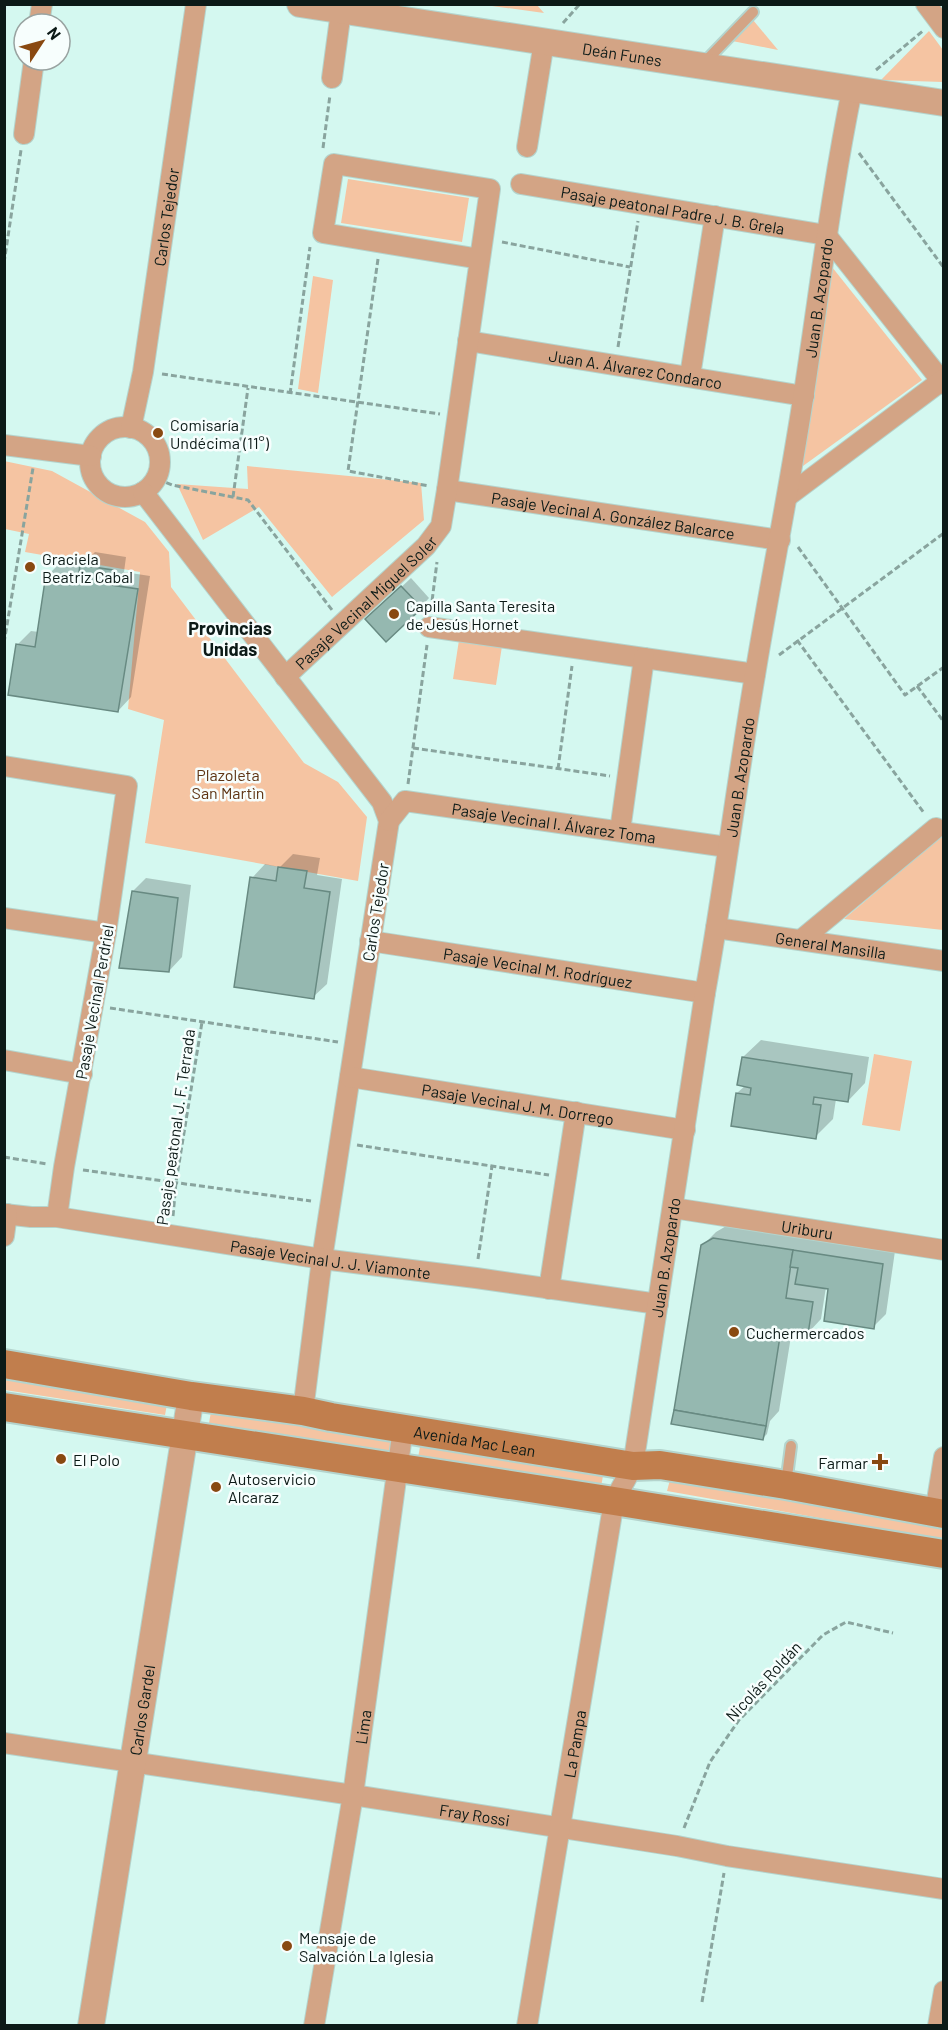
<svg xmlns="http://www.w3.org/2000/svg" width="948" height="2030" font-family="Barlow,sans-serif">
<rect width="100%" height="100%" fill="#d4f8f0"/>
<!-- green -->
<g fill="#f5c4a2">
<path d="M 485,5 L 537,5 L 544,13 Z"/>
<path d="M 753,20 L 778,50 L 727,40 Z"/>
<path d="M 929,31 L 943,50 L 943,82 L 881,80 Z"/>
<path d="M 348,179 L 469,198 L 462,242 L 341,223 Z"/>
<path d="M 832,267 L 922,380 L 796,471 Z"/>
<path d="M 313,276 L 333,280 L 318,393 L 298,389 Z"/>
<path d="M 4,461 L 52,471 L 145,522 L 169,552 L 171,587 L 304,763 L 338,782 L 367,817 L 358,881 L 145,843 L 164,720 L 128,709 L 140,572 L 25,552 L 29,534 L 5,529 Z"/>
<path d="M 247,466 L 421,483 L 424,520 L 332,597 L 259,507 L 203,540 L 177,484 L 248,489 Z"/>
<path d="M 459,640 L 502,646 L 496,685 L 453,679 Z"/>
<path d="M 943,835 L 943,930 L 844,919 Z"/>
<path d="M 874,1054 L 912,1061 L 900,1131 L 862,1125 Z"/>
<path d="M 4,1373 L 168,1399 L 165,1415 L 5,1390 Z"/>
<path d="M 212,1406 L 395,1435 L 392,1452 L 209,1423 Z"/>
<path d="M 421,1441 L 604,1470 L 601,1487 L 418,1458 Z"/>
<path d="M 671,1476 L 943,1523 L 943,1540 L 667,1491 Z"/>
</g>
<!-- shadow -->
<g fill="#0003">
<path d="M 95,552 L 126,557 L 124,572 L 150,576 L 131,697 L 118,711 L 10,693 L 18,644 L 31,631 L 39,632 L 48,575 L 61,562 L 82,565 Z"/>
<path d="M 411,578 L 429,598 L 421,607 L 376,611 Z"/>
<path d="M 293,854 L 320,858 L 317,875 L 342,879 L 327,984 L 313,997 L 252,878 L 265,864 L 280,867 Z"/>
<path d="M 146,878 L 191,885 L 182,957 L 169,971 L 133,891 Z"/>
<path d="M 761,1040 L 869,1057 L 865,1083 L 848,1101 L 836,1099 L 833,1119 L 815,1137 L 737,1093 L 746,1085 L 743,1057 Z"/>
<path d="M 728,1225 L 895,1251 L 886,1314 L 873,1327 L 830,1288 L 826,1287 L 821,1319 L 808,1333 L 792,1330 L 779,1411 L 770,1421 L 767,1434 L 763,1438 L 702,1246 L 716,1232 Z"/>
</g>
<!-- building -->
<g fill="#95b8b0" stroke="#688a82" stroke-width="1.5">
<path d="M 80,565 L 113,570 L 111,585 L 138,589 L 118,712 L 8,695 L 16,644 L 35,647 L 46,574 L 78,579 Z"/>
<path d="M 401,586 L 422,608 L 386,642 L 365,619 Z"/>
<path d="M 278,867 L 307,871 L 304,888 L 330,892 L 314,999 L 234,987 L 250,877 L 276,881 Z"/>
<path d="M 132,891 L 178,898 L 169,972 L 119,968 Z"/>
<path d="M 742,1057 L 852,1074 L 848,1102 L 814,1097 L 813,1104 L 821,1105 L 816,1139 L 731,1126 L 736,1093 L 750,1095 L 751,1088 L 737,1085 Z"/>
<path d="M 713,1238 L 793,1250 L 786,1298 L 813,1302 L 808,1334 L 781,1330 L 766,1426 L 674,1410 L 701,1245 Z"/>
<path d="M 793,1250 L 883,1264 L 874,1329 L 824,1321 L 828,1289 L 795,1284 L 798,1268 L 790,1267 Z"/>
<path d="M 674,1410 L 766,1426 L 763,1440 L 671,1424 Z"/>
</g>
<g fill="none" stroke-linecap="round" stroke-linejoin="round">
<defs>
<g id="service">
<path d="M 703,64 L 753,12"/>
<path d="M 786,1484 L 791,1446"/>
</g>
<g id="minor">
<path d="M 926,4 L 944,28"/>
<path d="M 39,24 L 42,4"/>
<path d="M 332,78 L 341,11"/>
<path d="M 24,134 L 34,60"/>
<path d="M 527,147 L 544,42"/>
<path id="s1" d="M 521,184 L 826,235 L 944,384"/>
<path id="s2" d="M 468,341 L 804,396"/>
<path d="M 690,376 L 715,216"/>
<circle cx="125" cy="462" r="35"/>
<path id="s3" d="M 131,428 L 143,372 L 196,4"/>
<path d="M 4,445 L 91,456"/>
<path id="s4" d="M 447,490 L 780,540"/>
<path d="M 143,492 L 382,802 L 389,821 L 322,1259 L 303,1411"/>
<path d="M 788,496 L 944,379"/>
<path d="M 429,627 L 755,674"/>
<path id="s5" d="M 285,677 L 426,546 L 441,526 L 447,490 L 490,189 L 334,164 L 323,233 L 480,259"/>
<path d="M 4,766 L 127,786 L 106,933 L 64,1167 L 57,1217"/>
<path id="s6" d="M 389,821 L 405,801 L 727,847"/>
<path d="M 620,831 L 644,658"/>
<path d="M 4,918 L 106,933"/>
<path id="s7" d="M 716,928 L 944,961"/>
<path d="M 801,940 L 936,828"/>
<path id="s8" d="M 370,941 L 705,993"/>
<path d="M 4,1060 L 82,1074"/>
<path id="s9" d="M 350,1077 L 685,1130"/>
<path id="s10" d="M 673,1208 L 944,1250"/>
<path id="s11" d="M 4,1214 L 31,1217 L 57,1217 L 322,1259 L 476,1278 L 658,1304"/>
<path d="M 4,1236 L 7,1214"/>
<path d="M 549,1289 L 576,1112"/>
<path d="M 935,1513 L 944,1457"/>
<path id="s12" d="M 4,1743 L 353,1795 L 677,1846 L 727,1856 L 944,1889"/>
<path id="s13" d="M 314,2026 L 353,1795 L 403,1428"/>
<path id="s14" d="M 527,2026 L 614,1501 L 633,1466 L 705,993 C 724,888 737,781 755,675 C 770,583 789,491 803,399 C 819,296 831,192 852,90"/>
<path d="M 938,2026 L 944,1991"/>
</g>
<g id="tertiary">
<path id="s15" d="M 300,4 L 944,103"/>
<path id="s16" d="M 91,2026 L 191,1396"/>
</g>
<g id="secondary">
<path id="s17" d="M 4,1364 L 191,1396 L 303,1411 L 331,1417 L 633,1466 L 660,1465 L 786,1485 L 944,1514"/>
<path d="M 4,1407 L 614,1501 L 944,1554"/>
</g>
</defs>
<!-- service casing -->
<use href="#service" stroke="#b4d4cd" stroke-width="14"/>
<!-- minor casing -->
<use href="#minor" stroke="#b4d4cd" stroke-width="22"/>
<!-- tertiary casing -->
<use href="#tertiary" stroke="#b4d4cd" stroke-width="28"/>
<!-- secondary casing -->
<use href="#secondary" stroke="#b4d4cd" stroke-width="32"/>
<!-- path -->
<g stroke="#89a49e" stroke-width="3" stroke-dasharray="6 3" stroke-linecap="butt">
<path d="M 563,23 L 580,4"/>
<path d="M 876,70 L 924,30"/>
<path d="M 323,148 L 330,95"/>
<path d="M 859,153 L 944,268"/>
<path d="M 502,242 L 630,267"/>
<path d="M 378,259 L 348,471 L 429,486"/>
<path d="M 4,263 L 21,150"/>
<path d="M 618,347 L 638,221"/>
<path d="M 162,374 L 440,414"/>
<path d="M 290,394 L 310,247"/>
<path d="M 158,479 L 172,485 L 248,500 L 332,610"/>
<path d="M 233,497 L 248,388"/>
<path d="M 798,547 L 905,695 L 944,667"/>
<path d="M 431,609 L 437,562"/>
<path d="M 797,640 L 924,813"/>
<path d="M 4,643 L 33,468"/>
<path d="M 779,655 L 944,533"/>
<path d="M 917,686 L 944,722"/>
<path d="M 413,748 L 610,776"/>
<path d="M 558,769 L 572,666"/>
<path d="M 408,784 L 427,645"/>
<path d="M 110,1008 L 338,1042"/>
<path d="M 357,1145 L 549,1175"/>
<path d="M 4,1157 L 47,1164"/>
<path d="M 83,1170 L 311,1201"/>
<path d="M 173,1216 L 176,1182 L 202,1022"/>
<path d="M 478,1259 L 492,1166"/>
<path d="M 684,1828 L 710,1762 L 739,1720 L 823,1635 L 846,1622 L 893,1633"/>
<path d="M 702,2002 L 724,1873"/>
</g>
<!-- service -->
<use href="#service" stroke="#d3a485" stroke-width="10"/>
<!-- minor -->
<use href="#minor" stroke="#d3a485" stroke-width="20"/>
<!-- tertiary -->
<use href="#tertiary" stroke="#d3a485" stroke-width="26"/>
<!-- secondary -->
<use href="#secondary" stroke="#c17e4d" stroke-width="28"/>
</g>
<!-- markers -->
<g fill="#894911" stroke="#f7fefd" stroke-width="2">
<circle cx="158" cy="433" r="6"/>
<circle cx="30" cy="567" r="6"/>
<circle cx="394" cy="614" r="6"/>
<circle cx="734" cy="1332" r="6"/>
<circle cx="61" cy="1459" r="6"/>
<path d="M877 1453h6v6h6v6h-6v6h-6v-6h-6v-6h6z"/>
<circle cx="216" cy="1487" r="6"/>
<circle cx="287" cy="1946" r="6"/>
</g>
<g text-anchor="middle" dominant-baseline="central" stroke-width="5" stroke-linejoin="round" paint-order="stroke">
<!-- street labels -->
<g font-size="16" fill="#0c1a17" stroke="#f7fefd">
<text stroke="none"><textPath href="#s15" startOffset="326">Deán Funes</textPath></text>
<text stroke="none"><textPath href="#s1" startOffset="154">Pasaje peatonal Padre J. B. Grela</textPath></text>
<text stroke="none"><textPath href="#s3" startOffset="214">Carlos Tejedor</textPath></text>
<text stroke="none"><textPath href="#s14" startOffset="1755">Juan B. Azopardo</textPath></text>
<text stroke="none"><textPath href="#s2" startOffset="170">Juan A. Álvarez Condarco</textPath></text>
<text stroke="none"><textPath href="#s4" startOffset="168">Pasaje Vecinal A. González Balcarce</textPath></text>
<text stroke="none"><textPath href="#s5" startOffset="110">Pasaje Vecinal Miguel Soler</textPath></text>
<text stroke="none"><textPath href="#s14" startOffset="1269">Juan B. Azopardo</textPath></text>
<text stroke="none"><textPath href="#s6" startOffset="176">Pasaje Vecinal I. Álvarez Toma</textPath></text>
<text transform="translate(375 912) rotate(-81)">Carlos Tejedor</text>
<text stroke="none"><textPath href="#s7" startOffset="116">General Mansilla</textPath></text>
<text stroke="none"><textPath href="#s8" startOffset="170">Pasaje Vecinal M. Rodríguez</textPath></text>
<text transform="translate(94 1002) rotate(-80)">Pasaje Vecinal Perdriel</text>
<text stroke="none"><textPath href="#s9" startOffset="170">Pasaje Vecinal J. M. Dorrego</textPath></text>
<text transform="translate(175 1127) rotate(-82)">Pasaje peatonal J. F. Terrada</text>
<text stroke="none"><textPath href="#s10" startOffset="136">Uriburu</textPath></text>
<text stroke="none"><textPath href="#s11" startOffset="330">Pasaje Vecinal J. J. Viamonte</textPath></text>
<text stroke="none"><textPath href="#s14" startOffset="783">Juan B. Azopardo</textPath></text>
<text stroke="none"><textPath href="#s17" startOffset="477">Avenida Mac Lean</textPath></text>
<text transform="translate(763 1681) rotate(-47)">Nicolás Roldán</text>
<text stroke="none"><textPath href="#s16" startOffset="320">Carlos Gardel</textPath></text>
<text stroke="none"><textPath href="#s13" startOffset="303">Lima</textPath></text>
<text stroke="none"><textPath href="#s14" startOffset="286">La Pampa</textPath></text>
<text stroke="none"><textPath href="#s12" startOffset="476">Fray Rossi</textPath></text>
</g>
<!-- poi labels -->
<g font-size="16" fill="#0c1a17" stroke="#f7fefd" text-anchor="start">
<text x="170" y="424">Comisaría<tspan x="170" dy="18">Undécima (11°)</tspan></text>
<text x="42" y="558">Graciela<tspan x="42" dy="18">Beatriz Cabal</tspan></text>
<text x="406" y="605">Capilla Santa Teresita<tspan x="406" dy="18">de Jesús Hornet</tspan></text>
<text x="746" y="1332">Cuchermercados</text>
<text x="73" y="1459">El Polo</text>
<text x="868" y="1462" text-anchor="end">Farmar</text>
<text x="228" y="1478">Autoservicio<tspan x="228" dy="18">Alcaraz</tspan></text>
<text x="299" y="1937">Mensaje de<tspan x="299" dy="18">Salvación La Iglesia</tspan></text>
</g>
<!-- park labels -->
<g font-size="16" fill="#5e3413" stroke="#f7fefd">
<text x="228" y="774">Plazoleta<tspan x="228" dy="18">San Martìn</tspan></text>
</g>
<!-- neighbourhood labels -->
<g font-size="18" font-weight="bold" fill="#0c1a17" stroke="#f7fefd">
<text x="230" y="628">Provincias<tspan x="230" dy="21">Unidas</tspan></text>
</g>
</g>
<!-- border -->
<rect width="948" height="2030" fill="none" stroke="#0c1a17" stroke-width="12"/>
<!-- north arrow -->
<g transform="translate(42 42) rotate(54)"><circle r="28" fill="#f7fefd" stroke="#99a3a1" stroke-width="1.5"/>
<path d="M0-4.5L10 22L0 15L-10 22Z" fill="#894911"/>
<text y="-9" font-size="16" font-weight="bold" text-anchor="middle" fill="#0c1a17">N</text>
</g>
</svg>
